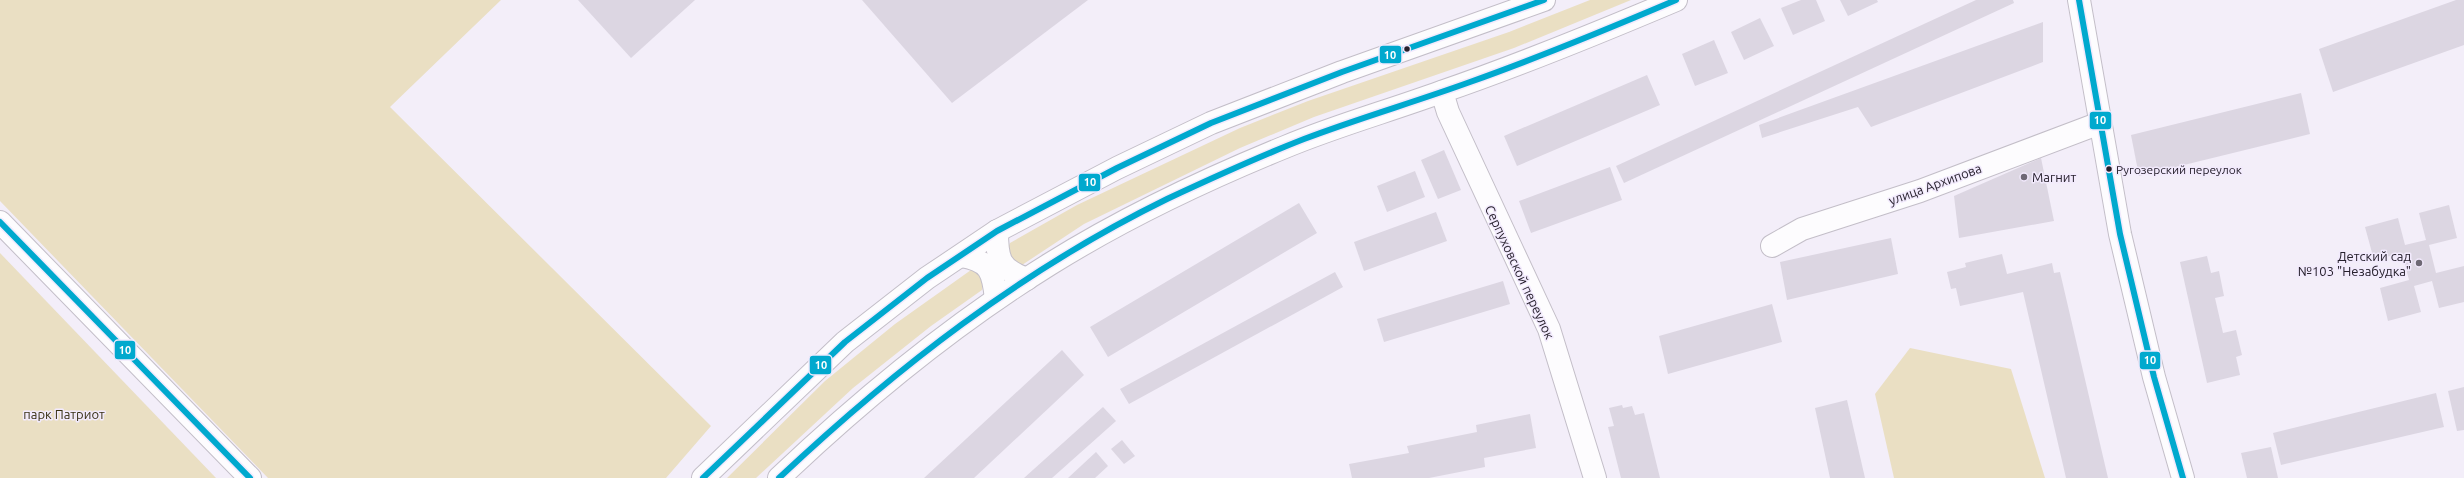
<svg xmlns="http://www.w3.org/2000/svg" width="2464" height="478" font-family="Ubuntu,sans-serif">
<rect width="100%" height="100%" fill="#f3eef9"/>
<!-- green -->
<g fill="#eadfc3">
<path d="M 0,0 L 501,0 L 390,107 L 711,426 L 666,478 L 268,478 L 0,201 Z"/>
<path d="M 1590,0 L 1631,0 L 1514,48 L 1314,117 L 1240,148 L 1084,224 L 1022,265 L 1013,264 L 1007,251 L 1010,243 L 1077,205 L 1240,128 L 1308,101 L 1509,32 Z"/>
<path d="M 0,253 L 216,478 L 0,478 Z"/>
<path d="M 971,270 L 985,274 L 982,290 L 931,326 L 853,388 L 756,478 L 727,478 L 825,381 L 895,324 Z"/>
<path d="M 1910,348 L 2011,369 L 2045,478 L 1894,478 L 1875,394 Z"/>
</g>
<!-- building -->
<g fill="#dcd6e2">
<path d="M 578,0 L 695,0 L 631,58 Z"/>
<path d="M 862,0 L 1088,0 L 952,103 Z"/>
<path d="M 1801,0 L 1816,0 L 1825,21 L 1793,35 L 1781,8 Z"/>
<path d="M 1840,0 L 1877,0 L 1878,2 L 1848,16 Z"/>
<path d="M 1976,0 L 2013,0 L 2014,3 L 1624,183 L 1616,166 Z"/>
<path d="M 2456,0 L 2464,0 L 2464,45 L 2333,92 L 2319,49 Z"/>
<path d="M 1760,18 L 1774,46 L 1744,60 L 1731,32 Z"/>
<path d="M 2043,22 L 2043,62 L 1871,127 L 1858,107 L 1762,138 L 1759,125 Z"/>
<path d="M 1714,40 L 1728,73 L 1695,86 L 1682,54 Z"/>
<path d="M 1647,75 L 1660,105 L 1517,166 L 1504,136 Z"/>
<path d="M 2301,93 L 2310,134 L 2139,176 L 2131,135 Z"/>
<path d="M 1444,150 L 1461,190 L 1438,199 L 1421,160 Z"/>
<path d="M 2041,158 L 2054,221 L 1959,238 L 1954,196 Z"/>
<path d="M 1610,167 L 1622,200 L 1531,233 L 1519,201 Z"/>
<path d="M 1415,171 L 1425,197 L 1387,212 L 1377,186 Z"/>
<path d="M 1299,203 L 1317,233 L 1108,357 L 1090,327 Z"/>
<path d="M 2449,205 L 2457,238 L 2429,245 L 2436,273 L 2464,266 L 2464,302 L 2439,308 L 2432,281 L 2414,286 L 2421,312 L 2388,321 L 2380,288 L 2409,280 L 2402,253 L 2374,260 L 2365,227 L 2398,218 L 2405,245 L 2426,240 L 2419,213 Z"/>
<path d="M 1436,212 L 1447,241 L 1364,271 L 1354,242 Z"/>
<path d="M 1891,238 L 1898,274 L 1787,300 L 1780,262 Z"/>
<path d="M 2002,254 L 2007,274 L 2052,263 L 2054,273 L 2060,272 L 2108,478 L 2066,478 L 2023,292 L 1960,306 L 1956,288 L 1951,289 L 1947,272 L 1966,267 L 1965,263 Z"/>
<path d="M 2207,256 L 2211,273 L 2219,271 L 2224,296 L 2215,298 L 2223,333 L 2236,330 L 2242,355 L 2236,357 L 2240,375 L 2207,383 L 2180,262 Z"/>
<path d="M 1335,272 L 1343,287 L 1129,404 L 1120,389 Z"/>
<path d="M 1503,281 L 1510,304 L 1384,342 L 1377,319 Z"/>
<path d="M 1772,304 L 1782,342 L 1668,374 L 1659,336 Z"/>
<path d="M 1062,350 L 1084,375 L 974,478 L 924,478 Z"/>
<path d="M 2464,387 L 2464,430 L 2457,431 L 2448,391 Z"/>
<path d="M 2436,393 L 2444,427 L 2281,465 L 2273,433 Z"/>
<path d="M 1847,400 L 1865,478 L 1830,478 L 1815,408 Z"/>
<path d="M 1622,405 L 1623,408 L 1632,406 L 1635,415 L 1644,413 L 1660,478 L 1621,478 L 1608,427 L 1614,426 L 1609,408 Z"/>
<path d="M 1103,407 L 1116,421 L 1052,478 L 1024,478 Z"/>
<path d="M 1530,414 L 1536,448 L 1484,458 L 1485,467 L 1429,478 L 1352,478 L 1349,464 L 1409,453 L 1407,446 L 1477,432 L 1476,425 Z"/>
<path d="M 1122,440 L 1135,456 L 1124,464 L 1111,449 Z"/>
<path d="M 2271,447 L 2278,478 L 2247,478 L 2241,453 Z"/>
<path d="M 1096,452 L 1108,466 L 1095,478 L 1068,478 Z"/>
</g>
<g fill="none" stroke-linecap="round" stroke-linejoin="round">
<defs>
<g id="minor">
<path d="M 1442,92 L 1448,112 L 1549,329 L 1595,478"/>
<path d="M 0,222 L 250,478"/>
<path d="M 1772,246 L 1802,229 L 1920,191 L 2100,123"/>
</g>
<g id="major">
<path d="M 2079,0 L 2120,234 L 2154,377 L 2183,478"/>
<path d="M 997,231 C 997,259 999,269 1027,279"/>
<path d="M 961,256 C 990,261 993,271 996,299"/>
<path d="M 703,478 L 845,342 L 927,278 L 997,231 L 1117,168 L 1211,123 L 1342,72 L 1544,0"/>
<path d="M 779,478 C 862,399 952,325 1050,264 C 1124,218 1204,180 1285,147 C 1335,126 1389,111 1441,92 C 1520,65 1598,33 1676,0"/>
</g>
</defs>
<!-- minor casing -->
<use href="#minor" stroke="#c3bec8" stroke-width="24"/>
<!-- major casing -->
<use href="#major" stroke="#c3bec8" stroke-width="24"/>
<!-- minor -->
<use href="#minor" stroke="#fdfcfe" stroke-width="22"/>
<!-- major -->
<use href="#major" stroke="#fdfcfe" stroke-width="22"/>
<defs>
<g id="bus-1">
<path d="M 2079,0 L 2120,234 L 2154,377 L 2183,478"/>
<path d="M 0,222 L 250,478"/>
<path d="M 703,478 L 845,342 L 927,278 L 997,231 L 1117,168 L 1211,123 L 1342,72 L 1544,0"/>
<path d="M 779,478 C 896,368 1022,270 1167,199 C 1212,178 1258,157 1304,139 C 1359,118 1415,102 1470,82 C 1540,57 1608,29 1676,0"/>
</g>
</defs>
<!-- bus-1 casing -->
<use href="#bus-1" stroke="#f2eafd" stroke-width="9"/>
<!-- bus-1 -->
<use href="#bus-1" stroke="#00a9ce" stroke-width="6"/>
</g>
<!-- markers -->
<g fill="#26202c" stroke="#f2eafd" stroke-width="1.5">
<circle cx="1407" cy="49" r="3.5"/>
<circle cx="2109" cy="169" r="3.5"/>
</g>
<g fill="#6e6874" stroke="#f2eafd" stroke-width="1.5">
<circle cx="2024" cy="177" r="4"/>
<circle cx="2419" cy="263" r="4"/>
</g>
<g text-anchor="middle" dominant-baseline="central" stroke-width="3" stroke-linejoin="round" paint-order="stroke">
<!-- bus labels -->
<g font-size="12" fill="#26202c" stroke="#f2eafd" text-anchor="start">
<text x="2116" y="169">Ругозерский переулок</text>
</g>
<!-- poi labels -->
<g font-size="13" fill="#26202c" stroke="#f2eafd" text-anchor="start">
<text x="2032" y="177">Магнит</text>
<text x="2411" y="256" text-anchor="end">Детский сад<tspan x="2411" dy="15">№103 "Незабудка"</tspan></text>
</g>
<!-- street labels -->
<g font-size="13" fill="#26202c" stroke="#f2eafd">
<text transform="translate(1935 184) rotate(-20)">улица Архипова</text>
<text transform="translate(1520 272) rotate(65)">Серпуховской переулок</text>
</g>
<!-- park labels -->
<g font-size="13" fill="#383013" stroke="#f2eafd">
<text x="64" y="414">парк Патриот</text>
</g>
</g>
<g stroke="#f2eafd" stroke-width="1.5">
<rect x="1379" y="45" width="23" height="19" rx="4" fill="#00a9ce"/>
<rect x="2089" y="111" width="23" height="19" rx="4" fill="#00a9ce"/>
<rect x="1078" y="173" width="23" height="19" rx="4" fill="#00a9ce"/>
<rect x="114" y="340" width="22" height="20" rx="4" fill="#00a9ce"/>
<rect x="2139" y="351" width="22" height="19" rx="4" fill="#00a9ce"/>
<rect x="809" y="355" width="23" height="20" rx="4" fill="#00a9ce"/>
</g>
<g font-size="11" text-anchor="middle" font-weight="bold" fill="#fff">
<text x="1390" y="59">10</text>
<text x="2100" y="124">10</text>
<text x="1090" y="186">10</text>
<text x="125" y="354">10</text>
<text x="2150" y="364">10</text>
<text x="821" y="369">10</text>
</g>
</svg>
